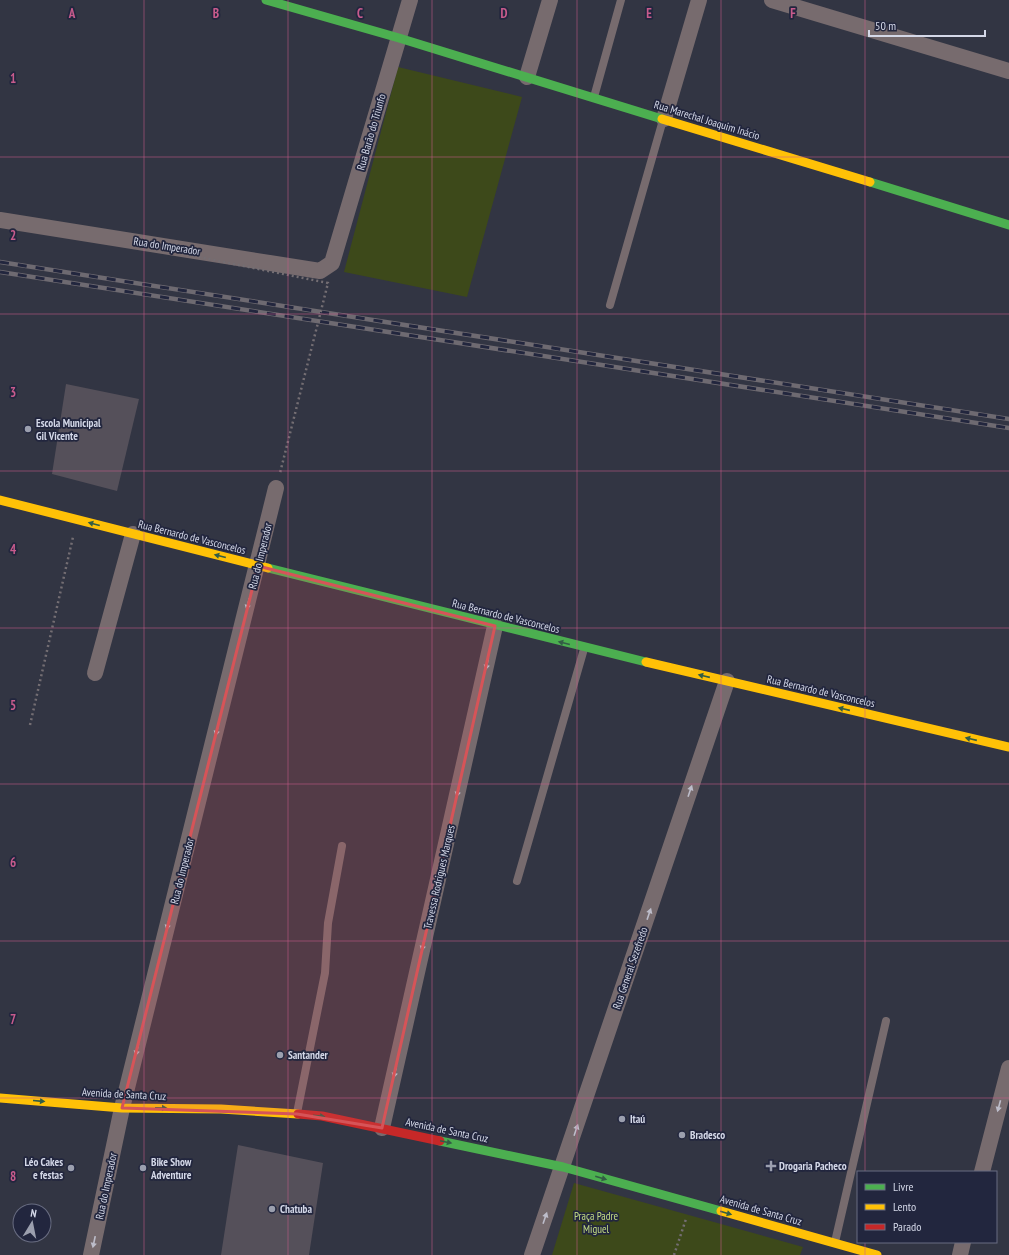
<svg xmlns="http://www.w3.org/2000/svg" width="1009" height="1255" font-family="'PT Sans Narrow',sans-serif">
<rect width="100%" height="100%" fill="#323543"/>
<!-- green -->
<g fill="#3d491a">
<path d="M 398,67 L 522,97 L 467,297 L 344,272 Z"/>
<path d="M 574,1183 L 803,1247 L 800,1255 L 552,1255 Z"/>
</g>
<!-- building -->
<g fill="#55505a">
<path d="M 66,384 L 139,399 L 117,491 L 52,474 Z"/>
<path d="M 238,1145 L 323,1163 L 309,1255 L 221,1255 Z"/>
</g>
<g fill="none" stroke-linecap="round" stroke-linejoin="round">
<!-- path -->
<g stroke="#746e73" stroke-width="2.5" stroke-dasharray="2 3" stroke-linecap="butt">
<path d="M 30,725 L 73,537"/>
<path d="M 674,1255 L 686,1219"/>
</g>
<!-- lane -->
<g stroke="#776b6e" stroke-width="8">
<path d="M 594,97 L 621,0"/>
<path d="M 610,305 L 663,120"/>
<path d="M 517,881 L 584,649"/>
<path d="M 297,1113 L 325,973 L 328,923 L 342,846"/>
<path d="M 835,1242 L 886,1021"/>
</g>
<!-- street -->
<g stroke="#776b6e" stroke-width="16">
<path d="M 772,0 L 1009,71"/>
<path d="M 527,77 L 550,0"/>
<path d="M 664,119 L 699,0"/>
<path d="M 0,220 L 320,271 L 332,263 L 410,0"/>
<path d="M 95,673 L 133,534"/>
<path d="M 382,1128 L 495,626"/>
<path d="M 982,1172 L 1009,1068"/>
<path d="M 91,1255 L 122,1108 L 276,488"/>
<path d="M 532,1255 L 727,681"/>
<path d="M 960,1255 L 963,1242"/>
</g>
<!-- fast -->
<g stroke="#4caf50" stroke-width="9">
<path d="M 266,0 L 399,38 L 662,119"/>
<path d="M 870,182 L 1009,225"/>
<path d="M 268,568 L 646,662"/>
<path d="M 440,1141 L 563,1167 L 721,1211"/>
</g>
<!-- slow -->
<g stroke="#ffc107" stroke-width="9">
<path d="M 662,119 L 870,182"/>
<path d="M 0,500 L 268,568"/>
<path d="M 646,662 L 1009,747"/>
<path d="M 0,1098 L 122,1108 L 221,1109 L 298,1114"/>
<path d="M 721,1211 L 877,1255"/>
</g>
<!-- jam -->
<path stroke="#c62828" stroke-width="9" d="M 298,1114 L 322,1116 L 440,1141"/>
<defs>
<g id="rail">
<path d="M 0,262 L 1009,419"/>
<path d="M 0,272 L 1009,428"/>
</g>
</defs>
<!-- rail casing -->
<use href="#rail" stroke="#6e6a71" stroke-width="4.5"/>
<!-- rail -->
<use href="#rail" stroke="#22263e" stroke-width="3" stroke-dasharray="9" stroke-linecap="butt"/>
<!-- path-bridge -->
<path stroke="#746e73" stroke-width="2.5" stroke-dasharray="2 3" stroke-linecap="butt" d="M 179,253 L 328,283 L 280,473"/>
</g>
<!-- one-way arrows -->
<defs><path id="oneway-solid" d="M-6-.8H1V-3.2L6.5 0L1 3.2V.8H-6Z"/></defs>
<g fill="#335d45">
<use href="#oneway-solid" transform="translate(94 524) rotate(-165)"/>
<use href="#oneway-solid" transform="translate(220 556) rotate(-166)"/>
<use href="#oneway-solid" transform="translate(564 643) rotate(-166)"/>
<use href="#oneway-solid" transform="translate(704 676) rotate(-167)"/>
<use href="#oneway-solid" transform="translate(844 709) rotate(-167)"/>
<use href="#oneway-solid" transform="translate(971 739) rotate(-167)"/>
<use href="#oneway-solid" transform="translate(39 1101) rotate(5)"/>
<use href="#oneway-solid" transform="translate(161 1108) rotate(1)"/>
<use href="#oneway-solid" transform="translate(319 1116) rotate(7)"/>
<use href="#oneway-solid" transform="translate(446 1142) rotate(12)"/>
<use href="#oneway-solid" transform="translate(601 1178) rotate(16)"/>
<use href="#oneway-solid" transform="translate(726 1213) rotate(16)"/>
</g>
<g fill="#bdbdca">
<use href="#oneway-solid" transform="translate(248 604) rotate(104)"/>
<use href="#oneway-solid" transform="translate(487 664) rotate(103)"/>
<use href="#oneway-solid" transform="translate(217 730) rotate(104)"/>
<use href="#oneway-solid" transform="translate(458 791) rotate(103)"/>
<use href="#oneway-solid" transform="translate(690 791) rotate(-71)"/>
<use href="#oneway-solid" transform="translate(649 914) rotate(-71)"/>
<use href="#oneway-solid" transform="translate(168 924) rotate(104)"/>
<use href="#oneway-solid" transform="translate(423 945) rotate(103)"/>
<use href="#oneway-solid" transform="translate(137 1050) rotate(104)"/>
<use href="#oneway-solid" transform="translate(395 1072) rotate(103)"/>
<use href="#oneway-solid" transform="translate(999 1106) rotate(105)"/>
<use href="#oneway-solid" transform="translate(576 1130) rotate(-71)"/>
<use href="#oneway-solid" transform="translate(545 1218) rotate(-71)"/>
<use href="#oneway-solid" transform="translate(94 1242) rotate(102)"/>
</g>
<!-- marked area -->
<path fill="#d65458" fill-opacity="0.2" stroke="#d65458" stroke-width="3" stroke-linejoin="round" d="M 258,566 L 495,626 L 382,1128 L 297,1114 L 122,1108 Z"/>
<!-- grid -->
<path fill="none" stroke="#c85b8c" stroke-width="1" stroke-opacity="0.55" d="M 144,0 L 144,1255M 288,0 L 288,1255M 432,0 L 432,1255M 577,0 L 577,1255M 721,0 L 721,1255M 865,0 L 865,1172M 0,157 L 1009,157M 0,314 L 1009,314M 0,471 L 1009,471M 0,628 L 1009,628M 0,784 L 1009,784M 0,941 L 1009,941M 0,1098 L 1009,1098M 865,1242 L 865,1255"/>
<!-- markers -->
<g fill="#9b9fae" stroke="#22263e" stroke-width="1.5">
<circle cx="28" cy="429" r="4"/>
<circle cx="280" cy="1055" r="4"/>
<circle cx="622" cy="1119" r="4"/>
<circle cx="682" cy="1135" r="4"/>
<path d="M769 1160h4v4h4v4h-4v4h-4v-4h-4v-4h4z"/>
<circle cx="71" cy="1168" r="4"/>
<circle cx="143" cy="1168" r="4"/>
<circle cx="272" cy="1209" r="4"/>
</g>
<g text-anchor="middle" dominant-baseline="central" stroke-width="3.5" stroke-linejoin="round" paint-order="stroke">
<!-- street labels -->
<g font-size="11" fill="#d4d8e8" stroke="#22263e">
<text transform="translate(707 120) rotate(17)">Rua Marechal Joaquim Inácio</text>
<text transform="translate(371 132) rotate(-74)">Rua Barão do Triunfo</text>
<text transform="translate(167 246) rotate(9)">Rua do Imperador</text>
<text transform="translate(192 537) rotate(14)">Rua Bernardo de Vasconcelos</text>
<text transform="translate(260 556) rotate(-76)">Rua do Imperador</text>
<text transform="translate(506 616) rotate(14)">Rua Bernardo de Vasconcelos</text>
<text transform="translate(821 691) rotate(13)">Rua Bernardo de Vasconcelos</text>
<text transform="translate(182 871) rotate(-76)">Rua do Imperador</text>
<text transform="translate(439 877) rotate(-77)">Travessa Rodrigues Marques</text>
<text transform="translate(630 968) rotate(-71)">Rua General Sezefredo</text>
<text transform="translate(124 1094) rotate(3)">Avenida de Santa Cruz</text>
<text transform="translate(447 1130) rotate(12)">Avenida de Santa Cruz</text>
<text transform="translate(106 1186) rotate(-78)">Rua do Imperador</text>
<text transform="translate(761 1210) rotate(16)">Avenida de Santa Cruz</text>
</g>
<!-- poi labels -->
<g font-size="11" font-weight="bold" fill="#d4d8e8" stroke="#22263e" text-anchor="start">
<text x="36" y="423">Escola Municipal<tspan x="36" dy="13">Gil Vicente</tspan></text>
<text x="288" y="1055">Santander</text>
<text x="630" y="1119">Itaú</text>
<text x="690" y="1135">Bradesco</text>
<text x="63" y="1162" text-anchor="end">Léo Cakes<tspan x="63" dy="13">e festas</tspan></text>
<text x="151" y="1162">Bike Show<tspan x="151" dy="13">Adventure</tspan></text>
<text x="779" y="1166">Drogaria Pacheco</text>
<text x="280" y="1209">Chatuba</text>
</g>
<!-- park labels -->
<g font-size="11" fill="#c4dd83" stroke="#22263e">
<text x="596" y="1216">Praça Padre<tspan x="596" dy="13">Miguel</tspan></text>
</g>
</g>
<g font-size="13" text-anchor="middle" font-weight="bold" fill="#c85b8c" stroke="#22263e" stroke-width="3.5" stroke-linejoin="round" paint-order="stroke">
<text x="72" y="18">A</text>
<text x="216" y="18">B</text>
<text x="360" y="18">C</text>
<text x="504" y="18">D</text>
<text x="649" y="18">E</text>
<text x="793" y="18">F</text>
<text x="13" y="83">1</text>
<text x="13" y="240">2</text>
<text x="13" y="397">3</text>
<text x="13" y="554">4</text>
<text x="13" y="710">5</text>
<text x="13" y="867">6</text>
<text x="13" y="1024">7</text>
<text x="13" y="1181">8</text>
</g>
<!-- legend -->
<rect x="857" y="1171" width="140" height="72" fill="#22263e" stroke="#696d82"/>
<rect x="865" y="1184" width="20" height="6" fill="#4caf50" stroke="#696d82"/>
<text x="893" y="1191" font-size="12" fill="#d4d8e8">Livre</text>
<rect x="865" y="1204" width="20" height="6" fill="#ffc107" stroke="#696d82"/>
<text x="893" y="1211" font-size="12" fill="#d4d8e8">Lento</text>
<rect x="865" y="1224" width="20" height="6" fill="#c62828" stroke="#696d82"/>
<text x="893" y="1231" font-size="12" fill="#d4d8e8">Parado</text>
<!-- north arrow -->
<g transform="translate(32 1223) rotate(10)"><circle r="19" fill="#22263e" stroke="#696d82"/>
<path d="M0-3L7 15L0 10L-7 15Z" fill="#9b9fae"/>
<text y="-6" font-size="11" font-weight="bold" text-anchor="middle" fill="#d4d8e8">N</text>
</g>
<!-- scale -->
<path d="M869 30v6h116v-6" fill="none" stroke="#d4d8e8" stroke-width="2"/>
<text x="875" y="30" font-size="12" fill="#d4d8e8" stroke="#22263e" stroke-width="3" paint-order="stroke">50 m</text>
</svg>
